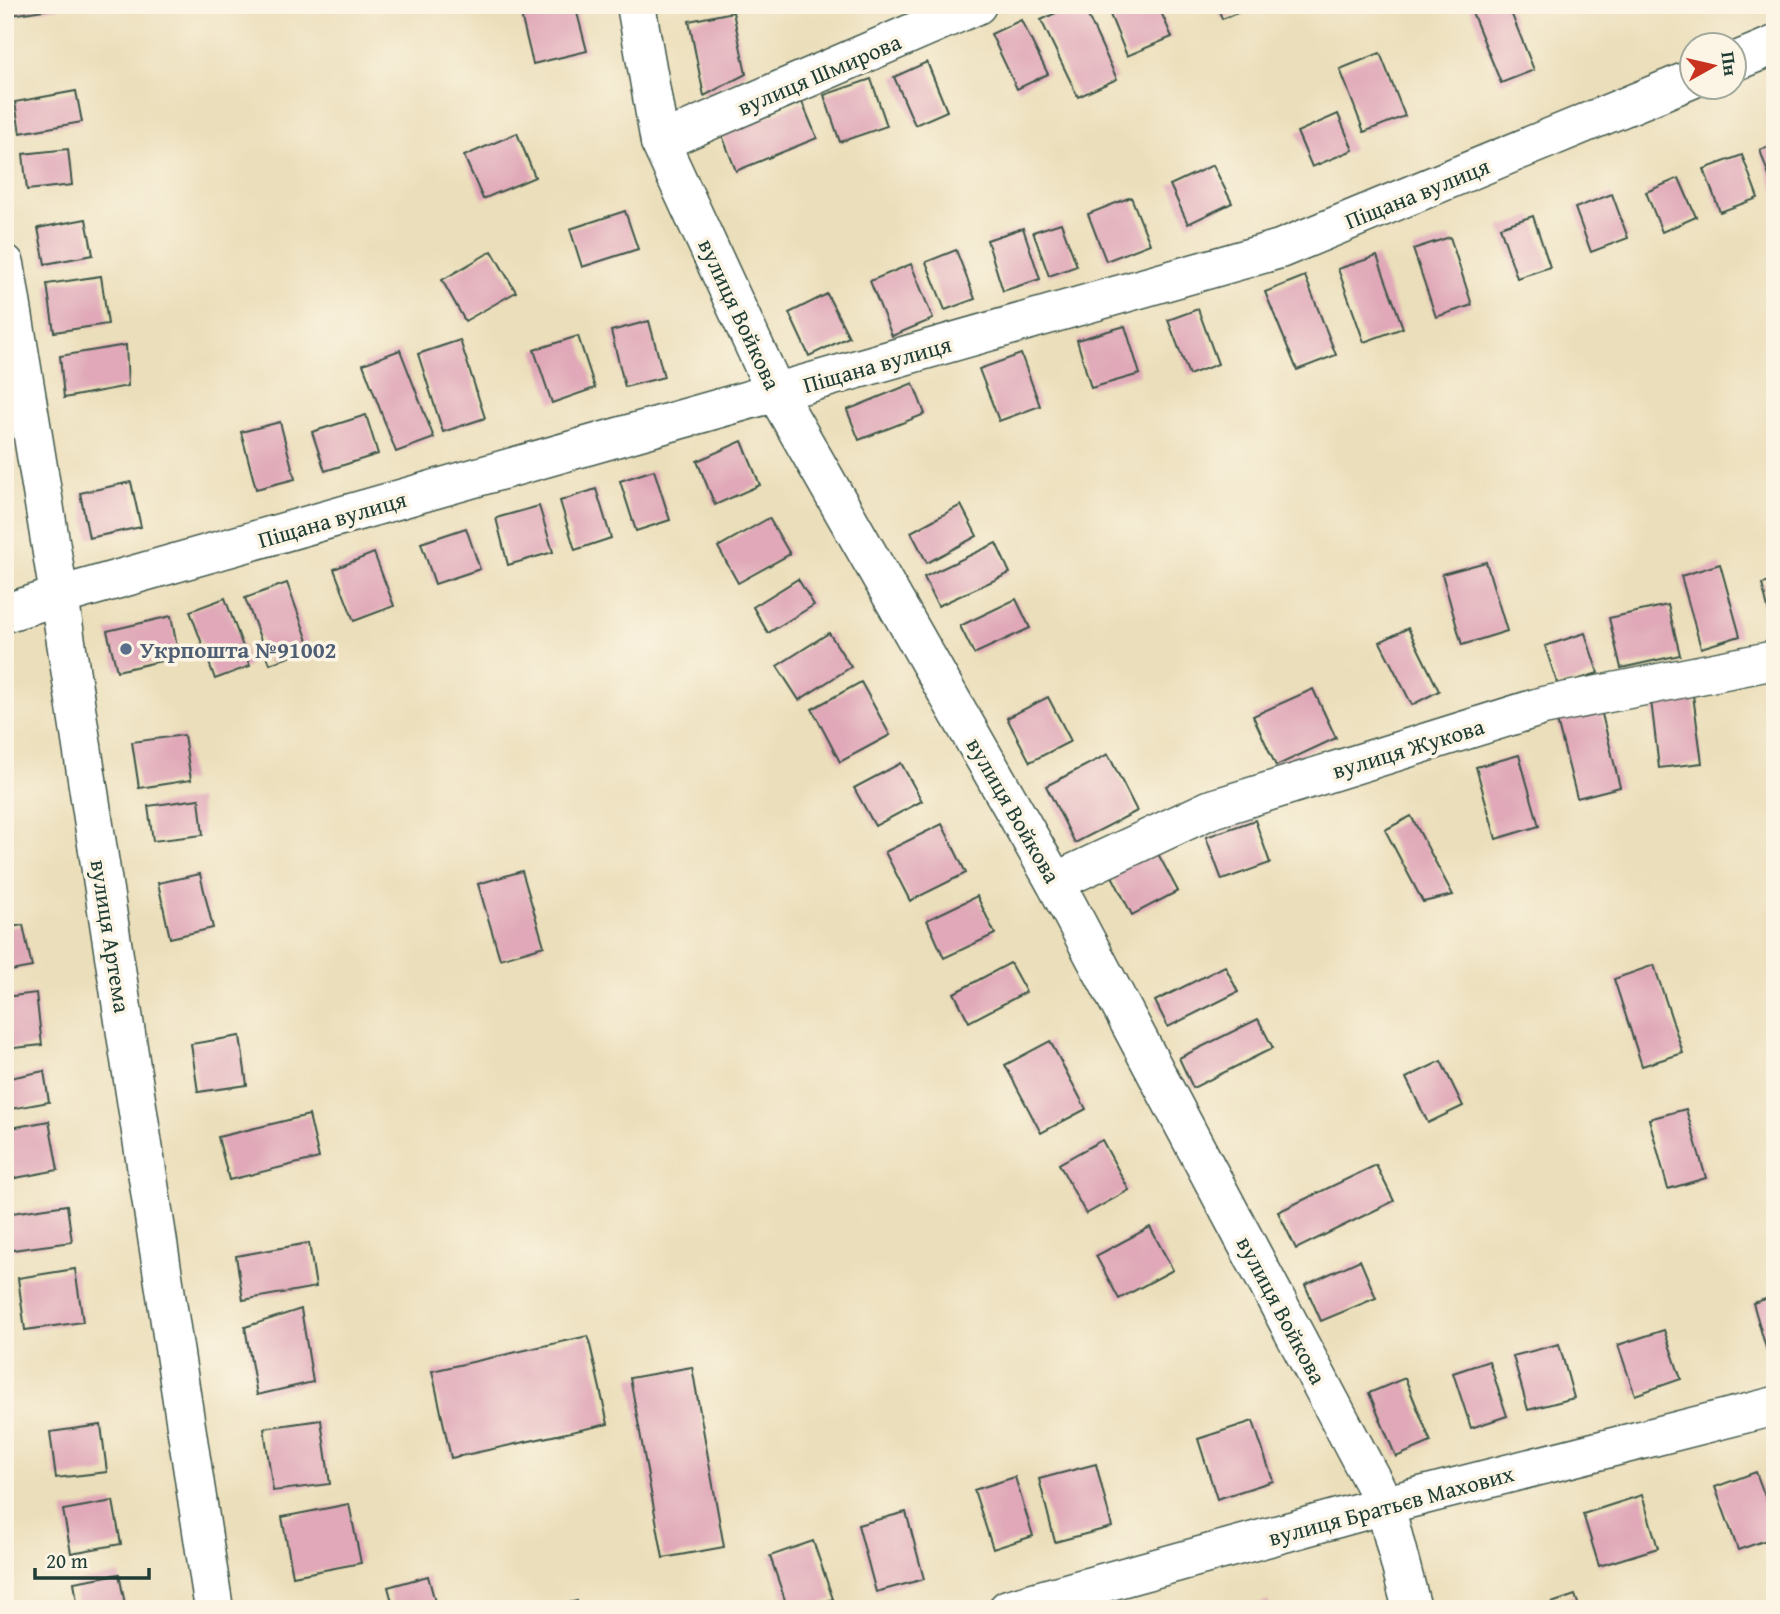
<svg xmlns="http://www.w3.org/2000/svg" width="1780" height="1614" font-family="'Gentium Book Plus',serif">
<rect width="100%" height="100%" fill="#fcf5e5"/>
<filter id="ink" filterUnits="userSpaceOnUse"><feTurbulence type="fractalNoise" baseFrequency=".0143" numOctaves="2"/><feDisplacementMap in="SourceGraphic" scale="14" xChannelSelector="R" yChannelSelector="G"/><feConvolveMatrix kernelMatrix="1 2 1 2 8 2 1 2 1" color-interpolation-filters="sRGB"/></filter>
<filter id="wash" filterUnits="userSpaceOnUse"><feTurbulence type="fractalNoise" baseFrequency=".00686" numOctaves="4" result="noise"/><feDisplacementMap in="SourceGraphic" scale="28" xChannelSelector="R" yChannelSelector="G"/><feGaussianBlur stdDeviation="1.57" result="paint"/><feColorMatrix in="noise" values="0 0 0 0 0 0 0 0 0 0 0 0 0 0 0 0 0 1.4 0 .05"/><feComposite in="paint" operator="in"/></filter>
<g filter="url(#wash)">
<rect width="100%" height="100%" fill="#ebdeba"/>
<g id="blocks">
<!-- building -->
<g fill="#e0a8b8">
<path d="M 10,5 L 63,5 L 63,7 L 11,15 Z"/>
<path d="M 560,5 L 575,5 L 587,51 L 533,64 L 521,15 Z"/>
<path d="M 1072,5 L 1083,5 L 1117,79 L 1078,97 L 1041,20 Z"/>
<path d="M 1106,5 L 1158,5 L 1172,37 L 1127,56 Z"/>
<path d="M 1217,5 L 1258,5 L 1222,19 Z"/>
<path d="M 1469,5 L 1508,5 L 1534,70 L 1501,83 Z"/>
<path d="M 733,12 L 746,74 L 704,96 L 689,21 Z"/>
<path d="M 1021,20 L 1048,74 L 1017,89 L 991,34 Z"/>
<path d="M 1380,53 L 1405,116 L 1364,132 L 1340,69 Z"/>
<path d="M 927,62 L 947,111 L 915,125 L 894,77 Z"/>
<path d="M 871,79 L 887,126 L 840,142 L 824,95 Z"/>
<path d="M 76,91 L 82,122 L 20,133 L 15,102 Z"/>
<path d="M 802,102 L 817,138 L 736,171 L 722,135 Z"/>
<path d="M 1338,114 L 1353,150 L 1312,167 L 1297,132 Z"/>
<path d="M 517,133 L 535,177 L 483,199 L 464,156 Z"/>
<path d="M 1775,145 L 1775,191 L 1774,191 L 1760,150 Z"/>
<path d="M 68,149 L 72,185 L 27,190 L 23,154 Z"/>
<path d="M 1742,155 L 1758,198 L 1720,212 L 1704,169 Z"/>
<path d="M 1213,165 L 1232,203 L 1188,224 L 1170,185 Z"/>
<path d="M 1679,178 L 1696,217 L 1662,232 L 1646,192 Z"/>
<path d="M 1612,194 L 1628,238 L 1591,252 L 1575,208 Z"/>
<path d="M 1131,197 L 1150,244 L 1106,261 L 1088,214 Z"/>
<path d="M 625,211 L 638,249 L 582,267 L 570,229 Z"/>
<path d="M 1533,216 L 1550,267 L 1517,278 L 1500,227 Z"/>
<path d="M 86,219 L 93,255 L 45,264 L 38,228 Z"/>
<path d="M 1061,223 L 1077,266 L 1049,276 L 1033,232 Z"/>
<path d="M 1023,228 L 1040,279 L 1003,291 L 987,240 Z"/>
<path d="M 1450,237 L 1472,305 L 1436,317 L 1413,249 Z"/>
<path d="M 956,250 L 975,299 L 945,310 L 926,262 Z"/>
<path d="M 492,251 L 516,292 L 465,321 L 442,280 Z"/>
<path d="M 1377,256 L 1403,328 L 1364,342 L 1338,269 Z"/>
<path d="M 911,264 L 933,319 L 892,336 L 870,281 Z"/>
<path d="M 101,276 L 108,324 L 54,332 L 47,284 Z"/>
<path d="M 1305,276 L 1336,355 L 1297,370 L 1265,292 Z"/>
<path d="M 827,294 L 849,337 L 809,356 L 789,313 Z"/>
<path d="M 1198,309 L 1218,364 L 1189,375 L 1168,320 Z"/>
<path d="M 649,321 L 664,377 L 625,387 L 611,331 Z"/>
<path d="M 1125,326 L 1140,374 L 1091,388 L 1077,340 Z"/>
<path d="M 578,336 L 595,388 L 552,403 L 534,350 Z"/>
<path d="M 460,340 L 485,418 L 443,432 L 418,354 Z"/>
<path d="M 126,345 L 128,386 L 64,398 L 60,356 Z"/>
<path d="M 400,350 L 434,438 L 396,452 L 363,364 Z"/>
<path d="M 1021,354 L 1040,406 L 999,421 L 979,369 Z"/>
<path d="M 913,383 L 925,414 L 859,440 L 847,410 Z"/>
<path d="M 366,415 L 378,454 L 325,471 L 312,432 Z"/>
<path d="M 280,422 L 295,479 L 256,489 L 241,432 Z"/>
<path d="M 742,441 L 760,485 L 715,505 L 697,461 Z"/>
<path d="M 654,470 L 670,520 L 636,531 L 620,481 Z"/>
<path d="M 131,482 L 141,527 L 89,538 L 80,493 Z"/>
<path d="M 596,489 L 611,538 L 575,550 L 560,501 Z"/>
<path d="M 961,505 L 977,536 L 927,563 L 911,532 Z"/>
<path d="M 539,506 L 553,552 L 508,565 L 496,518 Z"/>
<path d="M 769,518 L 790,554 L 738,583 L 718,547 Z"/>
<path d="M 466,528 L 480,569 L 435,584 L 421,543 Z"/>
<path d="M 996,543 L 1010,573 L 938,606 L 924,577 Z"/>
<path d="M 374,553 L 394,606 L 354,621 L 334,569 Z"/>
<path d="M 1486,562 L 1507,631 L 1462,645 L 1442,574 Z"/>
<path d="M 1720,564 L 1740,636 L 1701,648 L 1681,576 Z"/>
<path d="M 798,579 L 814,605 L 768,633 L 753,607 Z"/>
<path d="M 1775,581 L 1775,634 L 1774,634 L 1762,584 Z"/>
<path d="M 287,583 L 311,649 L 270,664 L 245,598 Z"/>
<path d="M 225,598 L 250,666 L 215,679 L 190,611 Z"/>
<path d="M 1016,599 L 1030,628 L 974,654 L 960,626 Z"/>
<path d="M 1668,605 L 1680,655 L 1621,668 L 1609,618 Z"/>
<path d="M 171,616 L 179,657 L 117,671 L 107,631 Z"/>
<path d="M 1408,628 L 1439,691 L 1412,705 L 1380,642 Z"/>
<path d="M 829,633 L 851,667 L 799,700 L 777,666 Z"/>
<path d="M 1585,633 L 1598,673 L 1558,686 L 1545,646 Z"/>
<path d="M 861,682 L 890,735 L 840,762 L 812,709 Z"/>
<path d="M 1313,689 L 1336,738 L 1276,766 L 1253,716 Z"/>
<path d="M 1693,695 L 1702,763 L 1659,768 L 1651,700 Z"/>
<path d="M 1048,697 L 1071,741 L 1030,762 L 1007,718 Z"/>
<path d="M 1600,706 L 1620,787 L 1577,798 L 1556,717 Z"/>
<path d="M 184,735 L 191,780 L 139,788 L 132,742 Z"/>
<path d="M 1108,754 L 1137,811 L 1075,843 L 1046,786 Z"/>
<path d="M 1519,755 L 1539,826 L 1496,839 L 1476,767 Z"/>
<path d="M 901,763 L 922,801 L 875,826 L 854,788 Z"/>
<path d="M 199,799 L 203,835 L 153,841 L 148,806 Z"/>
<path d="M 1411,816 L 1453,895 L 1423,902 L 1385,830 Z"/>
<path d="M 1255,820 L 1270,863 L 1222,880 L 1206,837 Z"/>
<path d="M 942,824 L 966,873 L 910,901 L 885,852 Z"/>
<path d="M 1156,850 L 1178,891 L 1132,915 L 1111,874 Z"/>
<path d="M 522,871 L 544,946 L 500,959 L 478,884 Z"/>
<path d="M 200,874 L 213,928 L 170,938 L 158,883 Z"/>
<path d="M 977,896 L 995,934 L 944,958 L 927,920 Z"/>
<path d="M 23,925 L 32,967 L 5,972 L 5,928 Z"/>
<path d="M 1010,963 L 1026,992 L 969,1022 L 954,993 Z"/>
<path d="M 1654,965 L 1683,1053 L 1642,1066 L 1614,979 Z"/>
<path d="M 1225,966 L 1238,992 L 1168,1027 L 1155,1001 Z"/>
<path d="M 36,993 L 42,1045 L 5,1049 L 5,997 Z"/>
<path d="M 1258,1019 L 1273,1048 L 1193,1088 L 1179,1058 Z"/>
<path d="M 240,1036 L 247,1085 L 198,1092 L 191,1044 Z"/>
<path d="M 1050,1041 L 1086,1109 L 1041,1133 L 1005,1065 Z"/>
<path d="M 1441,1061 L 1463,1106 L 1428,1123 L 1406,1078 Z"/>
<path d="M 44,1071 L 49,1102 L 5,1110 L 5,1079 Z"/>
<path d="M 1686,1109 L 1706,1178 L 1668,1189 L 1649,1119 Z"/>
<path d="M 309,1115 L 319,1158 L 229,1180 L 218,1137 Z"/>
<path d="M 49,1121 L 58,1170 L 5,1180 L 5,1129 Z"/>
<path d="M 1102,1140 L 1129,1190 L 1086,1214 L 1059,1164 Z"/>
<path d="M 1376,1165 L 1394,1201 L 1296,1249 L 1278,1212 Z"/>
<path d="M 67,1205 L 72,1242 L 5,1251 L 5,1214 Z"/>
<path d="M 1150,1227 L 1173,1270 L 1119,1299 L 1096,1256 Z"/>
<path d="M 309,1243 L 316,1287 L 243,1300 L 236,1256 Z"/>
<path d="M 1360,1260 L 1376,1298 L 1321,1321 L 1305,1285 Z"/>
<path d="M 75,1269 L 83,1322 L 25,1330 L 18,1278 Z"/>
<path d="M 1775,1296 L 1775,1353 L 1768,1355 L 1753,1303 Z"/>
<path d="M 301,1309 L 313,1382 L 257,1395 L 245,1327 Z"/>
<path d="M 1664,1330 L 1681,1379 L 1635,1395 L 1618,1345 Z"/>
<path d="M 588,1336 L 608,1424 L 451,1458 L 432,1371 Z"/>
<path d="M 1559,1344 L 1574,1398 L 1528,1410 L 1513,1356 Z"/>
<path d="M 1489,1361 L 1507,1416 L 1471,1428 L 1453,1373 Z"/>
<path d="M 692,1367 L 724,1547 L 663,1558 L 630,1378 Z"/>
<path d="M 1405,1378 L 1431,1442 L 1396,1457 L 1369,1393 Z"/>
<path d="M 321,1420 L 330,1484 L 273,1491 L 264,1428 Z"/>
<path d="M 1253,1421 L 1273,1481 L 1217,1499 L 1198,1439 Z"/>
<path d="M 101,1425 L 107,1472 L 56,1478 L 50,1432 Z"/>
<path d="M 1096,1464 L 1112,1527 L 1055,1542 L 1039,1479 Z"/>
<path d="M 1756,1472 L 1775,1524 L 1775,1537 L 1738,1550 L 1715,1487 Z"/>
<path d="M 1015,1477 L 1033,1536 L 993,1549 L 974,1490 Z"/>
<path d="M 1642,1495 L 1658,1548 L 1599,1566 L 1583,1514 Z"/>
<path d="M 113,1501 L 121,1544 L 71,1553 L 63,1510 Z"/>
<path d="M 349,1504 L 361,1563 L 293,1576 L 282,1517 Z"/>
<path d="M 906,1512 L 924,1579 L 876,1592 L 858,1525 Z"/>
<path d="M 813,1541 L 833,1599 L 803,1609 L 788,1609 L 770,1556 Z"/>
<path d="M 119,1574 L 126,1609 L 78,1609 L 74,1582 Z"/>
<path d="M 428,1576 L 437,1609 L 394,1609 L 388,1587 Z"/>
<path d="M 1575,1595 L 1580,1609 L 1537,1609 L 1537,1608 Z"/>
<path d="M 577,1601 L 579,1609 L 548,1609 L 548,1608 Z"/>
<path d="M 1268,1601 L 1270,1609 L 1244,1609 L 1244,1608 Z"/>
</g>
</g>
</g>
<g filter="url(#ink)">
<use href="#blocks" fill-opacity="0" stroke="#3e5548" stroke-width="2"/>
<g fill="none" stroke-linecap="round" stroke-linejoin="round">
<defs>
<g id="minor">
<path d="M 636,5 L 660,142 L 776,393 L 1055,882 L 1385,1505 L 1412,1609"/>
<path d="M 1734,62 L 1775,45"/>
<path d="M 660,142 L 977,5"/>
<path d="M 5,264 L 59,596 L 214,1609"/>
<path d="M 5,613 L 59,596 L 1280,249 L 1692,79"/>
<path d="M 1055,882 L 1209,810 L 1543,706 L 1775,660"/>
<path d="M 1008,1609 L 1385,1505 L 1775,1406"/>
</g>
</defs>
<!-- minor casing -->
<use href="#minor" stroke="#3e5548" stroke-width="41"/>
<!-- minor -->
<use href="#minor" stroke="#fff" stroke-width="38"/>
</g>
</g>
<!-- markers -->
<circle fill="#5c6f8a" stroke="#fcf5e5" stroke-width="2.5" cx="126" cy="649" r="7"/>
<g text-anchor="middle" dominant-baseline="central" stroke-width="7" stroke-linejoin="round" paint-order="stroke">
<!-- street labels -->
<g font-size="23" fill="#1f3d34" stroke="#fcf5e5">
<text transform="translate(819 74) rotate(-23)">вулиця Шмирова</text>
<text transform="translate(1417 193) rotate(-22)">Піщана вулиця</text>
<text transform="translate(740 314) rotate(65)">вулиця Войкова</text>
<text transform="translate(877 364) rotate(-16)">Піщана вулиця</text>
<text transform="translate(332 519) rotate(-16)">Піщана вулиця</text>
<text transform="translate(1408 748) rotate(-17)">вулиця Жукова</text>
<text transform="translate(1014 810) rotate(60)">вулиця Войкова</text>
<text transform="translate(111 936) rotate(81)">вулиця Артема</text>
<text transform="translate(1282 1310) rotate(62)">вулиця Войкова</text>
<text transform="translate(1391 1505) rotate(-15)">вулиця Братьєв Махових</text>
</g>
<!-- service labels -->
<g font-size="23" font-weight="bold" fill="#4e5e75" stroke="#fcf5e5" text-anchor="start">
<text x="140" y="649">Укрпошта №91002</text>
</g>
</g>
<!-- margin -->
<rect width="1780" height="1614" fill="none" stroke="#fcf5e5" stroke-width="28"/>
<!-- north arrow -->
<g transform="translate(1713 66) rotate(82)"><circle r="33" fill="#fcf5e5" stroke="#a4ab9e" stroke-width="2"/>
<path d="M0-5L12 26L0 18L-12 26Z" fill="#c8321e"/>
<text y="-10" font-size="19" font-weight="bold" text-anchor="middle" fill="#1f3d34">Пн</text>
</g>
<!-- scale -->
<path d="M35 1568v10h114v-10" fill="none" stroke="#1f3d34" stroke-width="3.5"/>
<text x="46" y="1568" font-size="21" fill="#1f3d34" stroke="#fcf5e5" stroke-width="5" paint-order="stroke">20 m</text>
</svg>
